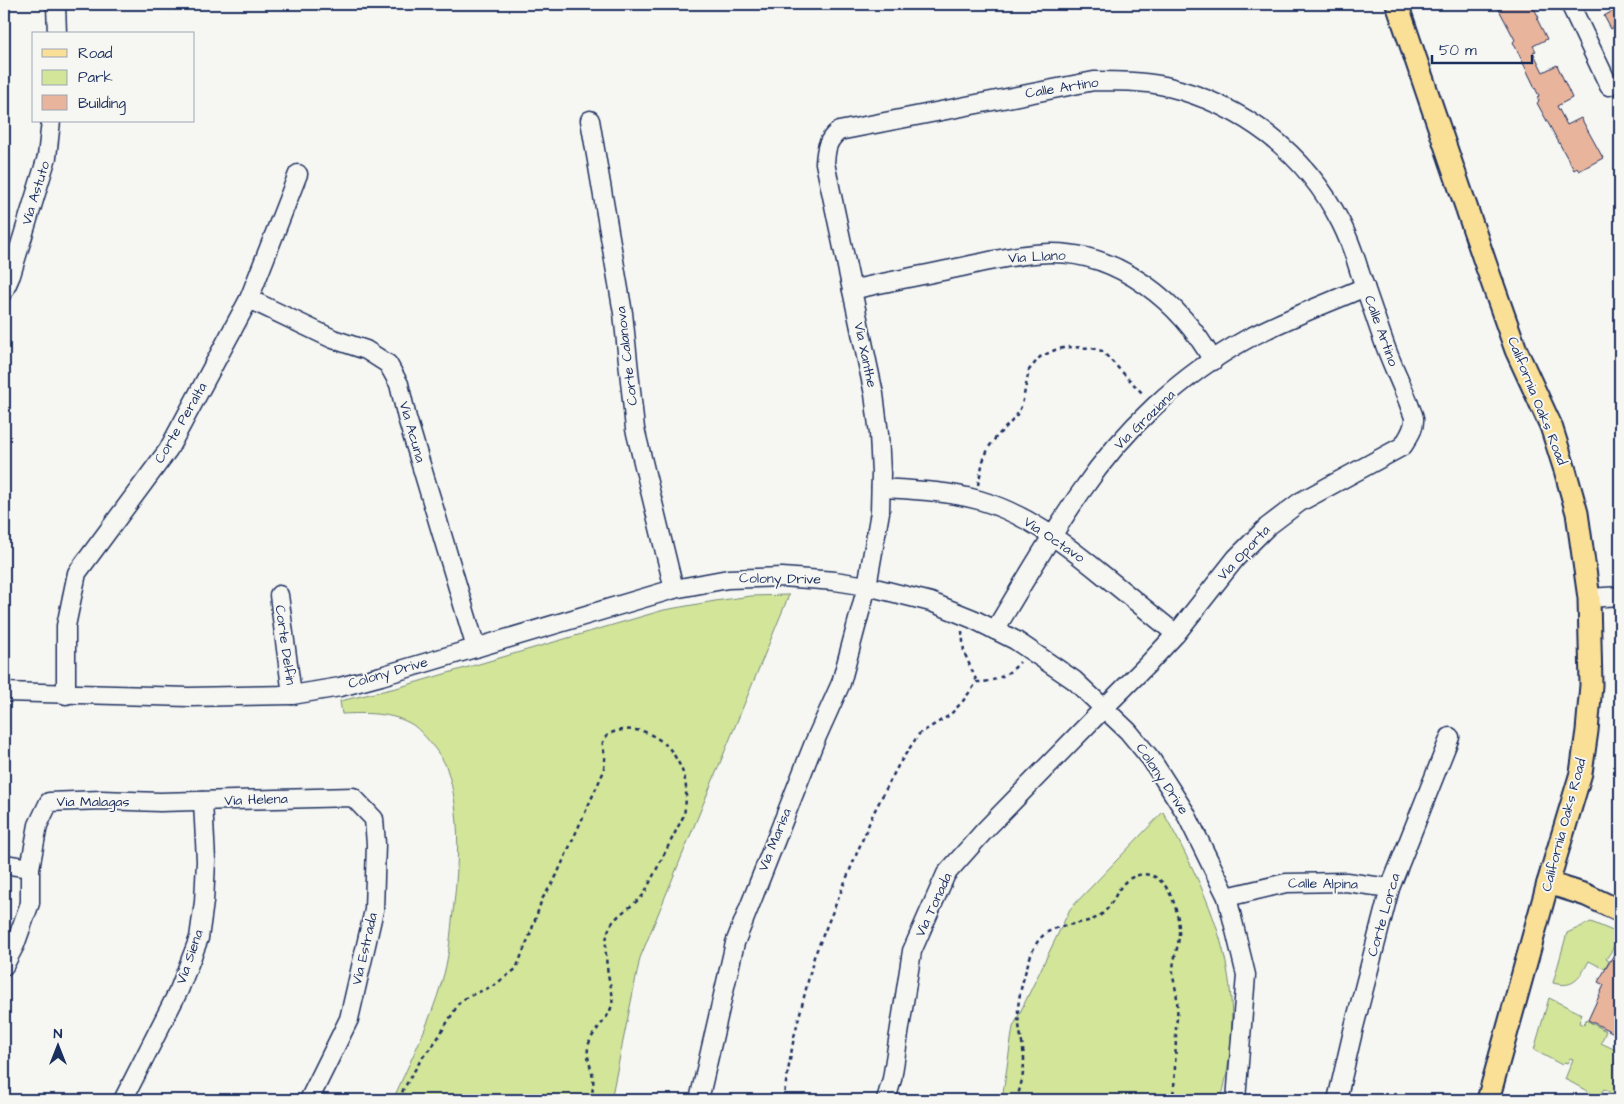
<svg xmlns="http://www.w3.org/2000/svg" width="1624" height="1104" font-family="'Architects Daughter',sans-serif">
<rect width="100%" height="100%" fill="#f6f6f2"/>
<filter id="ink" filterUnits="userSpaceOnUse"><feTurbulence type="fractalNoise" baseFrequency=".02" numOctaves="2"/><feDisplacementMap in="SourceGraphic" scale="10" xChannelSelector="R" yChannelSelector="G"/><feConvolveMatrix kernelMatrix="1 2 1 2 8 2 1 2 1" color-interpolation-filters="sRGB"/></filter>
<g filter="url(#ink)">
<!-- green -->
<g fill="#d2e599" stroke="#768a7c">
<path d="M 789,595 L 640,958 L 611,1100 L 393,1100 C 410,1061 430,1023 442,981 C 448,962 450,941 452,921 C 458,872 463,814 446,766 C 441,755 423,732 413,725 C 392,712 365,713 342,714 L 340,701 L 400,687 L 664,610 L 715,601 L 751,596 Z"/>
<path d="M 1163,812 C 1217,909 1250,988 1221,1100 L 1002,1100 L 1013,1027 L 1070,909 Z"/>
<path d="M 1591,922 L 1620,934 L 1615,948 L 1613,947 L 1613,949 L 1606,959 L 1609,961 L 1605,969 L 1589,961 C 1580,977 1575,989 1553,983 L 1567,933 Z"/>
<path d="M 1549,998 L 1582,1014 L 1579,1023 L 1584,1025 L 1586,1020 L 1606,1031 L 1601,1043 L 1620,1052 L 1620,1100 L 1610,1100 L 1612,1094 L 1604,1089 L 1598,1097 L 1565,1079 L 1573,1059 L 1570,1058 L 1567,1063 L 1564,1062 L 1562,1065 L 1534,1050 Z"/>
</g>
<!-- building -->
<g fill="#e9b49c" stroke="#1b2f5e">
<path d="M 1496,4 L 1532,4 L 1539,18 L 1537,19 L 1547,39 L 1533,46 L 1536,51 L 1533,52 L 1543,72 L 1557,65 L 1572,98 L 1557,106 L 1567,125 L 1581,118 L 1603,158 L 1579,171 L 1577,168 L 1574,170 L 1537,103 L 1539,101 L 1537,97 L 1539,96 L 1513,42 L 1515,40 Z"/>
<path d="M 1620,7 L 1620,24 L 1611,29 L 1604,16 Z"/>
<path d="M 1620,944 L 1620,1036 L 1588,1020 L 1604,985 L 1598,982 Z"/>
</g>
<g fill="none" stroke-linecap="round" stroke-linejoin="round">
<defs>
<g id="minor">
<path d="M 56,4 L 57,34"/>
<path d="M 1570,4 L 1609,86"/>
<path d="M 590,120 L 623,313 L 635,429 L 674,589"/>
<path d="M 852,290 C 885,282 919,276 952,269 C 985,262 1017,254 1050,253 C 1119,252 1181,303 1213,361"/>
<path d="M 4,291 L 11,275 L 47,157 L 51,121"/>
<path d="M 249,299 L 333,339 L 366,350 L 388,364 L 399,384 L 407,418 L 476,648"/>
<path d="M 881,488 C 914,490 947,491 979,500 C 1027,514 1064,543 1102,574 C 1127,594 1151,614 1176,634"/>
<path d="M 279,595 L 292,695"/>
<path d="M 1589,598 L 1620,596"/>
<path d="M 995,630 C 1023,584 1050,536 1081,492 C 1123,430 1181,375 1247,339 C 1285,319 1326,304 1365,287"/>
<path d="M 4,692 L 189,697 L 292,695 L 340,687 L 381,676 L 674,589 L 728,579 L 782,577 L 835,581 L 867,586 L 931,602 L 973,619 L 1015,640 L 1074,680 L 1128,731 L 1151,759 L 1185,812 L 1227,897 L 1246,975 L 1236,1100"/>
<path d="M 66,695 L 66,626 L 77,573 L 168,450 L 249,299 L 298,174"/>
<path d="M 4,864 L 30,868"/>
<path d="M 1227,897 L 1286,883 L 1346,882 L 1390,888"/>
<path d="M 4,966 L 15,945 L 30,903 L 30,868 L 38,825 L 49,802 L 101,800 L 160,802 L 353,797 L 374,819 L 376,844 L 374,910 L 349,1019 L 309,1100"/>
<path d="M 123,1100 L 179,990 L 199,938 L 204,902 L 206,861 L 203,801"/>
<path d="M 699,1100 L 735,943 L 814,743 L 841,683 L 867,586 L 880,512 L 881,473 L 879,434 L 874,394 L 825,163 C 826,149 827,140 839,131 L 1094,81 C 1117,81 1142,81 1165,86 C 1243,105 1305,152 1341,223 C 1349,239 1355,256 1360,273 C 1369,298 1377,323 1386,348 C 1393,367 1402,385 1409,404 C 1410,408 1413,413 1414,418 C 1415,429 1408,437 1403,446 L 1300,502 L 1267,527 L 1236,558 L 1176,634 L 1150,662 L 1104,708 L 986,829 L 946,874 L 912,951 L 892,1079 L 886,1100"/>
<path d="M 1337,1100 L 1354,1027 L 1390,888 L 1450,737"/>
</g>
<g id="major">
<path d="M 1397,4 L 1487,268 L 1516,350 L 1551,426 L 1565,470 L 1577,513 L 1589,598 L 1591,685 L 1587,731 L 1581,773 L 1548,883 L 1488,1100"/>
<path d="M 1548,883 L 1586,895 L 1620,911"/>
</g>
</defs>
<!-- minor casing -->
<use href="#minor" stroke="#1b2f5e" stroke-width="21"/>
<!-- major casing -->
<use href="#major" stroke="#1b2f5e" stroke-width="25"/>
<!-- path -->
<g stroke="#1b2f5e" stroke-width="2.5" stroke-dasharray="4 4" stroke-linecap="butt">
<path d="M 978,485 L 983,461 L 989,447 L 997,436 L 1015,418 L 1022,405 L 1029,370 L 1040,357 L 1055,350 L 1067,347 L 1092,348 L 1102,351 L 1144,395"/>
<path d="M 962,631 L 964,652 L 977,682"/>
<path d="M 400,1100 L 403,1090 L 422,1058 L 436,1041 L 459,1003 L 467,997 L 493,986 L 516,969 L 531,932 L 542,899 L 554,881 L 603,773 C 604,768 605,763 605,758 C 605,753 602,747 603,742 C 606,729 630,728 641,731 C 648,732 659,739 665,744 C 672,750 680,764 683,773 C 688,786 686,802 684,815 L 644,894 C 635,905 618,913 611,925 C 603,938 606,960 608,974 C 610,986 615,996 611,1008 C 606,1023 590,1032 588,1048 C 586,1061 595,1073 593,1086 C 593,1091 591,1096 589,1100"/>
<path d="M 783,1100 L 794,1037 L 814,957 L 873,814 L 899,764 L 919,734 L 950,715 L 963,701 L 977,682 C 993,683 1010,674 1020,662"/>
<path d="M 1016,1100 C 1021,1087 1024,1073 1024,1059 C 1023,1043 1018,1027 1018,1011 C 1018,995 1027,963 1034,948 C 1050,914 1088,933 1107,909 C 1115,900 1118,886 1129,879 C 1164,859 1180,908 1179,934 C 1179,947 1172,961 1173,975 C 1174,984 1177,992 1177,1001 C 1178,1010 1177,1019 1176,1027 C 1176,1048 1175,1068 1174,1088 L 1172,1100"/>
</g>
<!-- minor -->
<use href="#minor" stroke="#f6f6f2" stroke-width="18"/>
<!-- major -->
<use href="#major" stroke="#fadf96" stroke-width="21"/>
</g>
</g>
<g text-anchor="middle" dominant-baseline="central" stroke-width="4" stroke-linejoin="round" paint-order="stroke">
<!-- street labels -->
<g font-size="14" fill="#1b2f5e" stroke="#f6f6f2">
<text transform="translate(1062 88) rotate(-9)">Calle Artino</text>
<text transform="translate(36 193) rotate(-73)">Via Astuto</text>
<text transform="translate(1037 257) rotate(-3)">Via Llano</text>
<text transform="translate(1381 331) rotate(70)">Calle Artino</text>
<text transform="translate(865 355) rotate(78)">Via Xanthe</text>
<text transform="translate(627 356) rotate(-97)">Corte Calanova</text>
<text transform="translate(1537 401) rotate(68)">California Oaks Road</text>
<text transform="translate(1145 420) rotate(-44)">Via Graziana</text>
<text transform="translate(181 423) rotate(-60)">Corte Peralta</text>
<text transform="translate(412 432) rotate(74)">Via Acuna</text>
<text transform="translate(1054 540) rotate(34)">Via Octavo</text>
<text transform="translate(1244 553) rotate(-47)">Via Oporta</text>
<text transform="translate(780 579) rotate(1)">Colony Drive</text>
<text transform="translate(285 645) rotate(82)">Corte Delfin</text>
<text transform="translate(388 673) rotate(-16)">Colony Drive</text>
<text transform="translate(1162 779) rotate(56)">Colony Drive</text>
<text transform="translate(256 800) rotate(-2)">Via Helena</text>
<text x="93" y="802">Via Malagas</text>
<text transform="translate(1564 825) rotate(-75)">California Oaks Road</text>
<text transform="translate(775 840) rotate(-68)">Via Marisa</text>
<text transform="translate(1323 884) rotate(1)">Calle Alpina</text>
<text transform="translate(934 905) rotate(-65)">Via Tonada</text>
<text transform="translate(1384 915) rotate(-74)">Corte Lorca</text>
<text transform="translate(365 949) rotate(-77)">Via Estrada</text>
<text transform="translate(190 957) rotate(-71)">Via Siena</text>
</g>
</g>
<!-- margin -->
<rect width="1624" height="1104" fill="none" stroke="#f6f6f2" stroke-width="20"/>
<rect x="10" y="10" width="1604" height="1084" fill="none" stroke="#1b2f5e" stroke-width="2" filter="url(#ink)"/>
<!-- legend -->
<rect x="32" y="32" width="162" height="90" fill="#f6f6f2" stroke="#9ea6b7"/>
<rect x="42" y="49" width="25" height="8" fill="#fadf96" stroke="#9ea6b7"/>
<text x="78" y="58" font-size="15" fill="#1b2f5e">Road</text>
<rect x="42" y="70" width="25" height="15" fill="#d2e599" stroke="#9ea6b7"/>
<text x="78" y="82" font-size="15" fill="#1b2f5e">Park</text>
<rect x="42" y="95" width="25" height="15" fill="#e9b49c" stroke="#9ea6b7"/>
<text x="78" y="108" font-size="15" fill="#1b2f5e">Building</text>
<!-- north arrow -->
<g transform="translate(58 1046)" stroke="#f6f6f2" stroke-width="4" paint-order="stroke">
<path d="M0-4L9 19L0 12L-9 19Z" fill="#1b2f5e"/>
<text y="-8" font-size="14" font-weight="bold" text-anchor="middle" fill="#1b2f5e">N</text>
</g>
<!-- scale -->
<path d="M1432 55v8h100v-8" fill="none" stroke="#1b2f5e" stroke-width="2.5"/>
<text x="1439" y="55" font-size="15" fill="#1b2f5e" stroke="#f6f6f2" stroke-width="4" paint-order="stroke">50 m</text>
</svg>
